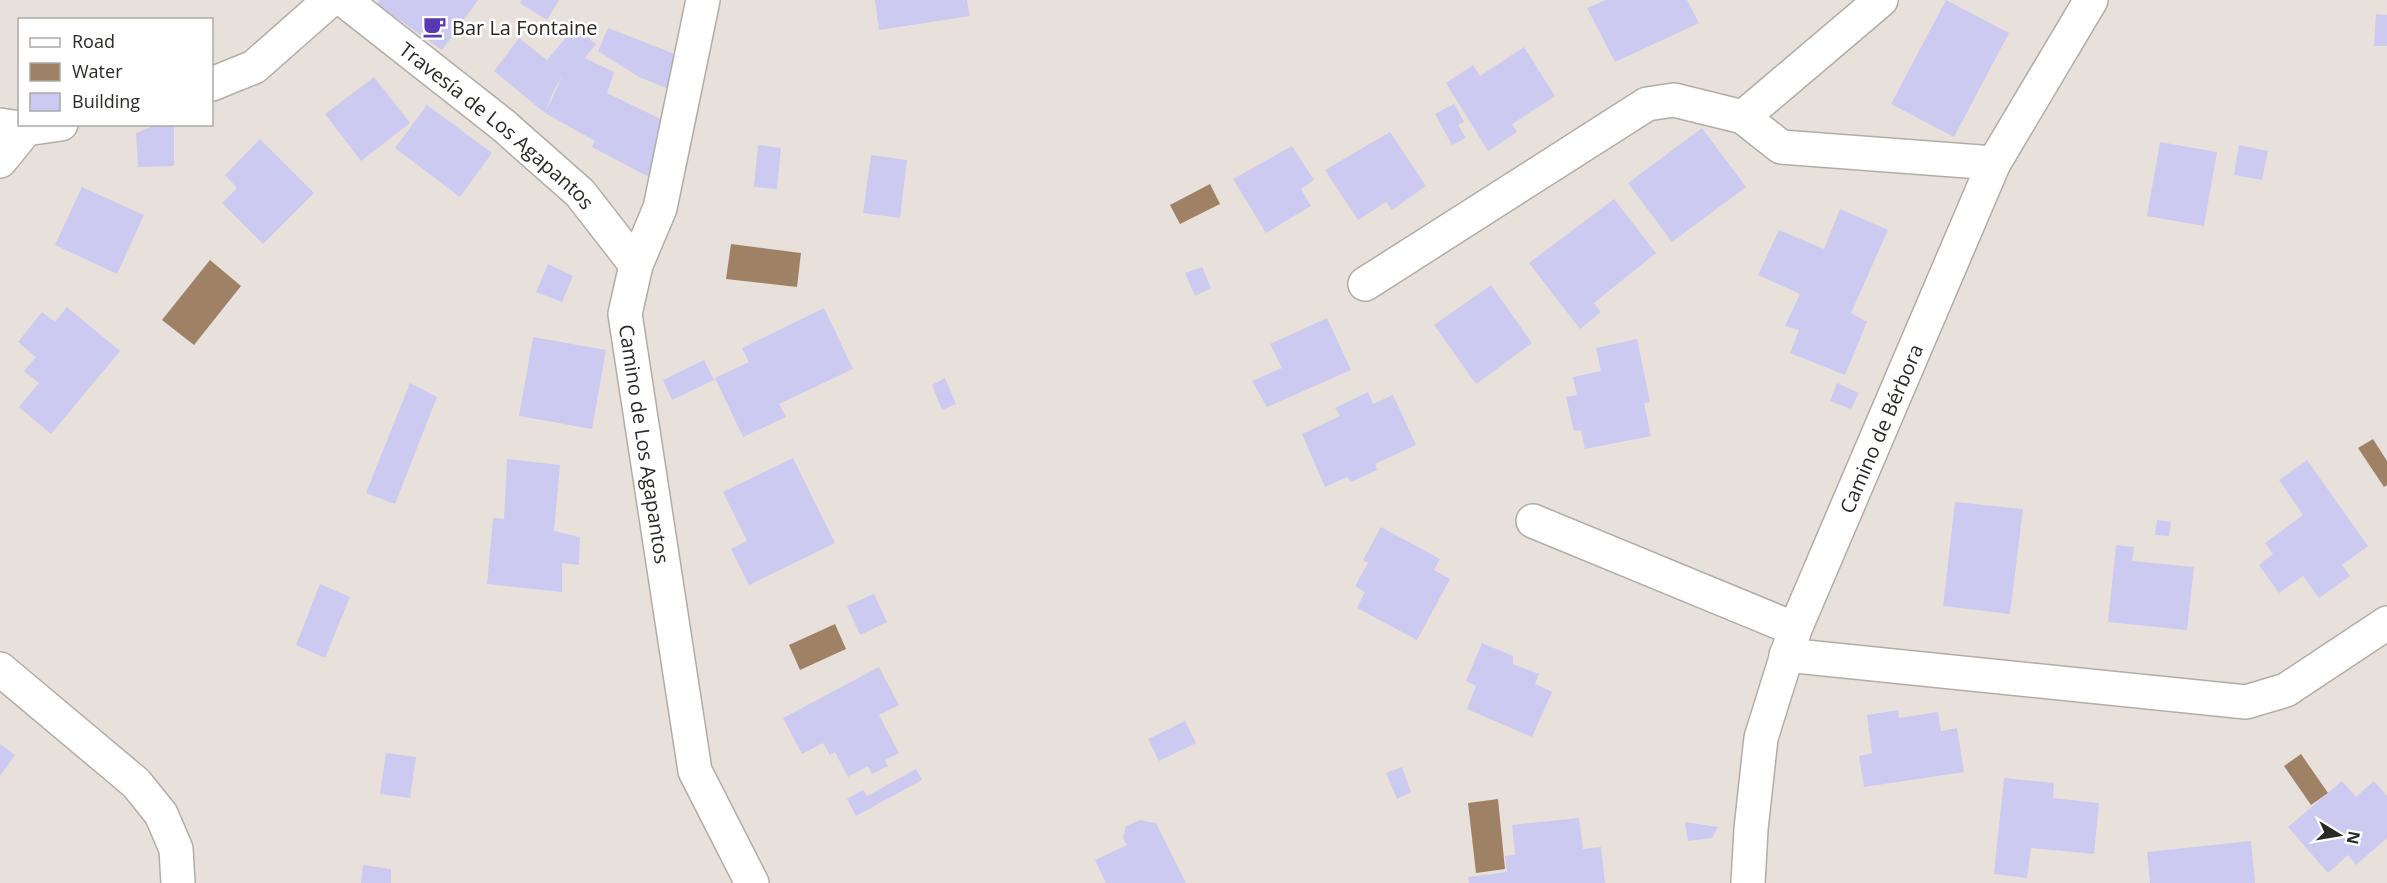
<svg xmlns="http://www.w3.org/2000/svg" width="2387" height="883" font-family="'Open Sans',sans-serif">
<rect width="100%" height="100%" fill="#e8e1db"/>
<!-- water -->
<g fill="#9f8266">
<path d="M 1210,184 L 1220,204 L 1180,224 L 1170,205 Z"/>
<path d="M 731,244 L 801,253 L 797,287 L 726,279 Z"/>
<path d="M 210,260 L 241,286 L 194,345 L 162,320 Z"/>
<path d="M 2373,439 L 2387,461 L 2387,485 L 2384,487 L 2358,448 Z"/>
<path d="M 835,624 L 846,649 L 800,670 L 789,645 Z"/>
<path d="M 2301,754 L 2328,793 L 2311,805 L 2284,766 Z"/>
<path d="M 1498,799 L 1505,869 L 1476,873 L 1468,803 Z"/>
</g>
<!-- building -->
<g fill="#cccaf0">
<path d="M 380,0 L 478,0 L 442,50 L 377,4 Z"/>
<path d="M 522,0 L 559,0 L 547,20 L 520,3 Z"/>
<path d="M 875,0 L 967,0 L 970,16 L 879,30 Z"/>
<path d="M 1606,0 L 1687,0 L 1699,23 L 1615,62 L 1587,8 Z"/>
<path d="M 1946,0 L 2009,33 L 1954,137 L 1891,104 Z"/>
<path d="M 2376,14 L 2387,15 L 2387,46 L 2374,46 Z"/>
<path d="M 574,28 L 596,44 L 585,58 L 614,72 L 607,93 L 667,122 L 660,183 L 592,147 L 595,141 L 545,113 L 563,75 L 553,92 L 545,113 L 494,71 L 519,38 L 547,60 Z"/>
<path d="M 608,28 L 680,56 L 674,91 L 639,77 L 598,51 Z"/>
<path d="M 1524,47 L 1555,96 L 1512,124 L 1517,132 L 1488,151 L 1446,83 L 1473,65 L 1480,76 Z"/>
<path d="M 374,77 L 410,123 L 361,161 L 325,114 Z"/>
<path d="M 1454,104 L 1464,122 L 1458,125 L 1466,138 L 1452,145 L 1435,114 Z"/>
<path d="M 427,105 L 492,153 L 460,197 L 395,148 Z"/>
<path d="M 159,124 L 174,124 L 174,166 L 138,167 L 136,133 Z"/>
<path d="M 1702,128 L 1746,187 L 1672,242 L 1628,183 Z"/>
<path d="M 1390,132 L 1426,186 L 1392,210 L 1386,202 L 1358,220 L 1325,170 Z"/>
<path d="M 260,139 L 314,193 L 263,244 L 222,203 L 237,188 L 225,175 Z"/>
<path d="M 2160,142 L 2217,152 L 2204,226 L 2147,216 Z"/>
<path d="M 758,145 L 781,148 L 777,189 L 754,187 Z"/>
<path d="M 2239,145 L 2268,151 L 2262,180 L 2234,175 Z"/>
<path d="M 1292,146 L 1314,180 L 1301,189 L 1311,206 L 1266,233 L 1233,179 Z"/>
<path d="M 871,155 L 907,160 L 900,218 L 863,213 Z"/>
<path d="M 82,187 L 144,215 L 117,274 L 55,245 Z"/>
<path d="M 1614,199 L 1656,253 L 1594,303 L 1601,312 L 1580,329 L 1529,263 Z"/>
<path d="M 1840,209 L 1888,230 L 1851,313 L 1867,322 L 1845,375 L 1790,353 L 1799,330 L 1785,326 L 1800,294 L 1758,275 L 1779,230 L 1824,249 Z"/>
<path d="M 548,264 L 573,276 L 562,302 L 536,292 Z"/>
<path d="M 1202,267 L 1211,288 L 1195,296 L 1185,273 Z"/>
<path d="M 1491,285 L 1532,343 L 1476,384 L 1434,325 Z"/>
<path d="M 67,307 L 120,351 L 51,434 L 19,407 L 39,383 L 24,371 L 36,357 L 18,342 L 42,312 L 55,322 Z"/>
<path d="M 824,308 L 853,369 L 779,404 L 786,417 L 743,437 L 715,378 L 749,362 L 742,348 Z"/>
<path d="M 1327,318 L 1351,370 L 1267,407 L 1252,381 L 1282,368 L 1270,344 Z"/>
<path d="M 533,337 L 606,350 L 592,429 L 519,416 Z"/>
<path d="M 1637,339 L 1650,402 L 1644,403 L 1651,436 L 1585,449 L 1581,430 L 1574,431 L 1566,397 L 1577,395 L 1573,377 L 1601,371 L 1596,348 Z"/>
<path d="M 704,360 L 714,380 L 672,400 L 663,380 Z"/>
<path d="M 945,378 L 956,404 L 942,410 L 932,385 Z"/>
<path d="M 410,383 L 437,397 L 395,504 L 366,493 Z"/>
<path d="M 1837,383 L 1859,393 L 1851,409 L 1830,401 Z"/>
<path d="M 1368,392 L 1373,404 L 1393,395 L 1416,445 L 1375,464 L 1377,470 L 1351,482 L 1347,477 L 1325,487 L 1302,434 L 1340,416 L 1335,408 Z"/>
<path d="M 793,458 L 835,543 L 749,585 L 731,549 L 747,541 L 723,492 Z"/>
<path d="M 507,459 L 560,465 L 554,531 L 580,537 L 579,565 L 562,563 L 562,592 L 487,584 L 493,518 L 504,519 Z"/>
<path d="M 2307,460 L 2368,546 L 2342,565 L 2350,576 L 2319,598 L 2303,576 L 2279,593 L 2259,565 L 2273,554 L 2265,543 L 2303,515 L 2279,480 Z"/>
<path d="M 1955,502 L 2023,509 L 2010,614 L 1943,606 Z"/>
<path d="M 2157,520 L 2171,522 L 2169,536 L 2155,535 Z"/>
<path d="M 1381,527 L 1440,559 L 1434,570 L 1450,579 L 1417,640 L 1357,608 L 1365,592 L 1355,586 L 1368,563 L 1363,560 Z"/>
<path d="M 2116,545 L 2134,547 L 2132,561 L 2194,567 L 2187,630 L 2108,622 Z"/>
<path d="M 320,584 L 350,597 L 325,658 L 296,645 Z"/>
<path d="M 874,594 L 887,622 L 860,635 L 847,606 Z"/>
<path d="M 1482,643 L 1513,656 L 1513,664 L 1539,674 L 1535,684 L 1552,692 L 1532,737 L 1467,709 L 1476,686 L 1466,681 Z"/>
<path d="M 879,667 L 899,705 L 879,715 L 899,753 L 885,760 L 888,766 L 872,774 L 868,766 L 848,777 L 835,752 L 830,755 L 823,743 L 802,754 L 783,718 Z"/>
<path d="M 1898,710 L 1899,718 L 1938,712 L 1941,731 L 1957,728 L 1964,772 L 1864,787 L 1859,756 L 1872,753 L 1867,715 Z"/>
<path d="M 1185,721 L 1196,743 L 1159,761 L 1148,739 Z"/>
<path d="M 0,744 L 15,755 L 0,776 Z"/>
<path d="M 386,753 L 416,757 L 410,798 L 380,794 Z"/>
<path d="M 1402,767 L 1411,792 L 1397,799 L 1386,773 Z"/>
<path d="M 916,769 L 922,780 L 856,816 L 847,799 L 863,790 L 867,796 Z"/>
<path d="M 2004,778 L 2054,783 L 2053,798 L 2099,803 L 2094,854 L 2031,848 L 2027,878 L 1994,874 Z"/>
<path d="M 2342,781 L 2356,797 L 2374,781 L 2387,796 L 2387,838 L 2356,865 L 2348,855 L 2328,873 L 2288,827 Z"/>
<path d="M 1579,818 L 1583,849 L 1601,847 L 1605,883 L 1469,883 L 1468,877 L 1507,872 L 1505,856 L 1515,855 L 1512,825 Z"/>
<path d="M 1140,820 L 1156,823 L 1186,883 L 1106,883 L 1095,860 L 1127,845 L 1123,838 L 1126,826 Z"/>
<path d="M 1685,822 L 1718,827 L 1712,838 L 1688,841 Z"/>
<path d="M 2251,841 L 2255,883 L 2150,883 L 2147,852 Z"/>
<path d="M 363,865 L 391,869 L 391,883 L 361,883 Z"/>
</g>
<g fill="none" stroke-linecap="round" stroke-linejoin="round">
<defs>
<g id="minor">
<path id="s1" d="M 344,0 L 503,125 L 580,193 L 636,265"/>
<path id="s2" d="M 703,0 L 660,208 L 636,265 L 625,314 L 695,771 L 752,883"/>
<path d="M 212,84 L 254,67 L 330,0"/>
<path d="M 1743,117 L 1781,147 L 1994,163"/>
<path d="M 0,125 L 26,129 L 61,124"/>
<path d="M 0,161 L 26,129"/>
<path d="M 1365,284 L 1647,104 L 1674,100 L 1743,117 L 1881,0"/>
<path d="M 1533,521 L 1795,629"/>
<path d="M 1786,655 L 2246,702 L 2286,690 L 2387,623"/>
<path d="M 0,669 L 136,783 L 161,814 L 176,849 L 178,883"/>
<path id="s3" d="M 1748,883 L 1751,829 L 1761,738 L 1795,629 L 1994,163 L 2091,0"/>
</g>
</defs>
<!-- minor casing -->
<use href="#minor" stroke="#b3aca6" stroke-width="36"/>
<!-- minor -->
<use href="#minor" stroke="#fff" stroke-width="33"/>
</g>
<!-- icons -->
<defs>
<symbol id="cafe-bare" viewBox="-9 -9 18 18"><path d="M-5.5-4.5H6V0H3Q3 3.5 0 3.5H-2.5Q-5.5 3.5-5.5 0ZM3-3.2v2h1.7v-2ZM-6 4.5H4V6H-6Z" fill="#5839b2" stroke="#fff" stroke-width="2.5" paint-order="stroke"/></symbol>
</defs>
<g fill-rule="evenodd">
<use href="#cafe-bare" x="418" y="10" width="33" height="33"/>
</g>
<g text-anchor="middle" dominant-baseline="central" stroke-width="5" stroke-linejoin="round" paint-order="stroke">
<!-- poi labels -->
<g font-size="20" fill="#2b2826" stroke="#fff" text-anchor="start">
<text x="452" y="27">Bar La Fontaine</text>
</g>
<!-- street labels -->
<g font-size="20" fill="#2b2826" stroke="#fff">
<text stroke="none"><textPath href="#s1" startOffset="198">Travesía de Los Agapantos</textPath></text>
<text stroke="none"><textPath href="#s3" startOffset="478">Camino de Bérbora</textPath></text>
<text stroke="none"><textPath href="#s2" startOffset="456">Camino de Los Agapantos</textPath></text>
</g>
</g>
<!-- legend -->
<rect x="18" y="18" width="195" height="108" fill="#ffffff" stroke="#aaa9a8" stroke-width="1.5"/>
<rect x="30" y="38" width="30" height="9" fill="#ffffff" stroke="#aaa9a8" stroke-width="1.5"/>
<text x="72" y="48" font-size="18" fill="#2b2826">Road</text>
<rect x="30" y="63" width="30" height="18" fill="#9f8266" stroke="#aaa9a8" stroke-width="1.5"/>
<text x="72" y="78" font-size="18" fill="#2b2826">Water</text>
<rect x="30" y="93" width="30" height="18" fill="#cccaf0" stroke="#aaa9a8" stroke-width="1.5"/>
<text x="72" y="108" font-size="18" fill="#2b2826">Building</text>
<!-- north arrow -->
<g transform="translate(2339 835) rotate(101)" stroke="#ffffff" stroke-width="4.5" paint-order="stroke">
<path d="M0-4.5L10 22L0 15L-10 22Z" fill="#2b2826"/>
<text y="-9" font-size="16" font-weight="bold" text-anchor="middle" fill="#2b2826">N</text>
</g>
</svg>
